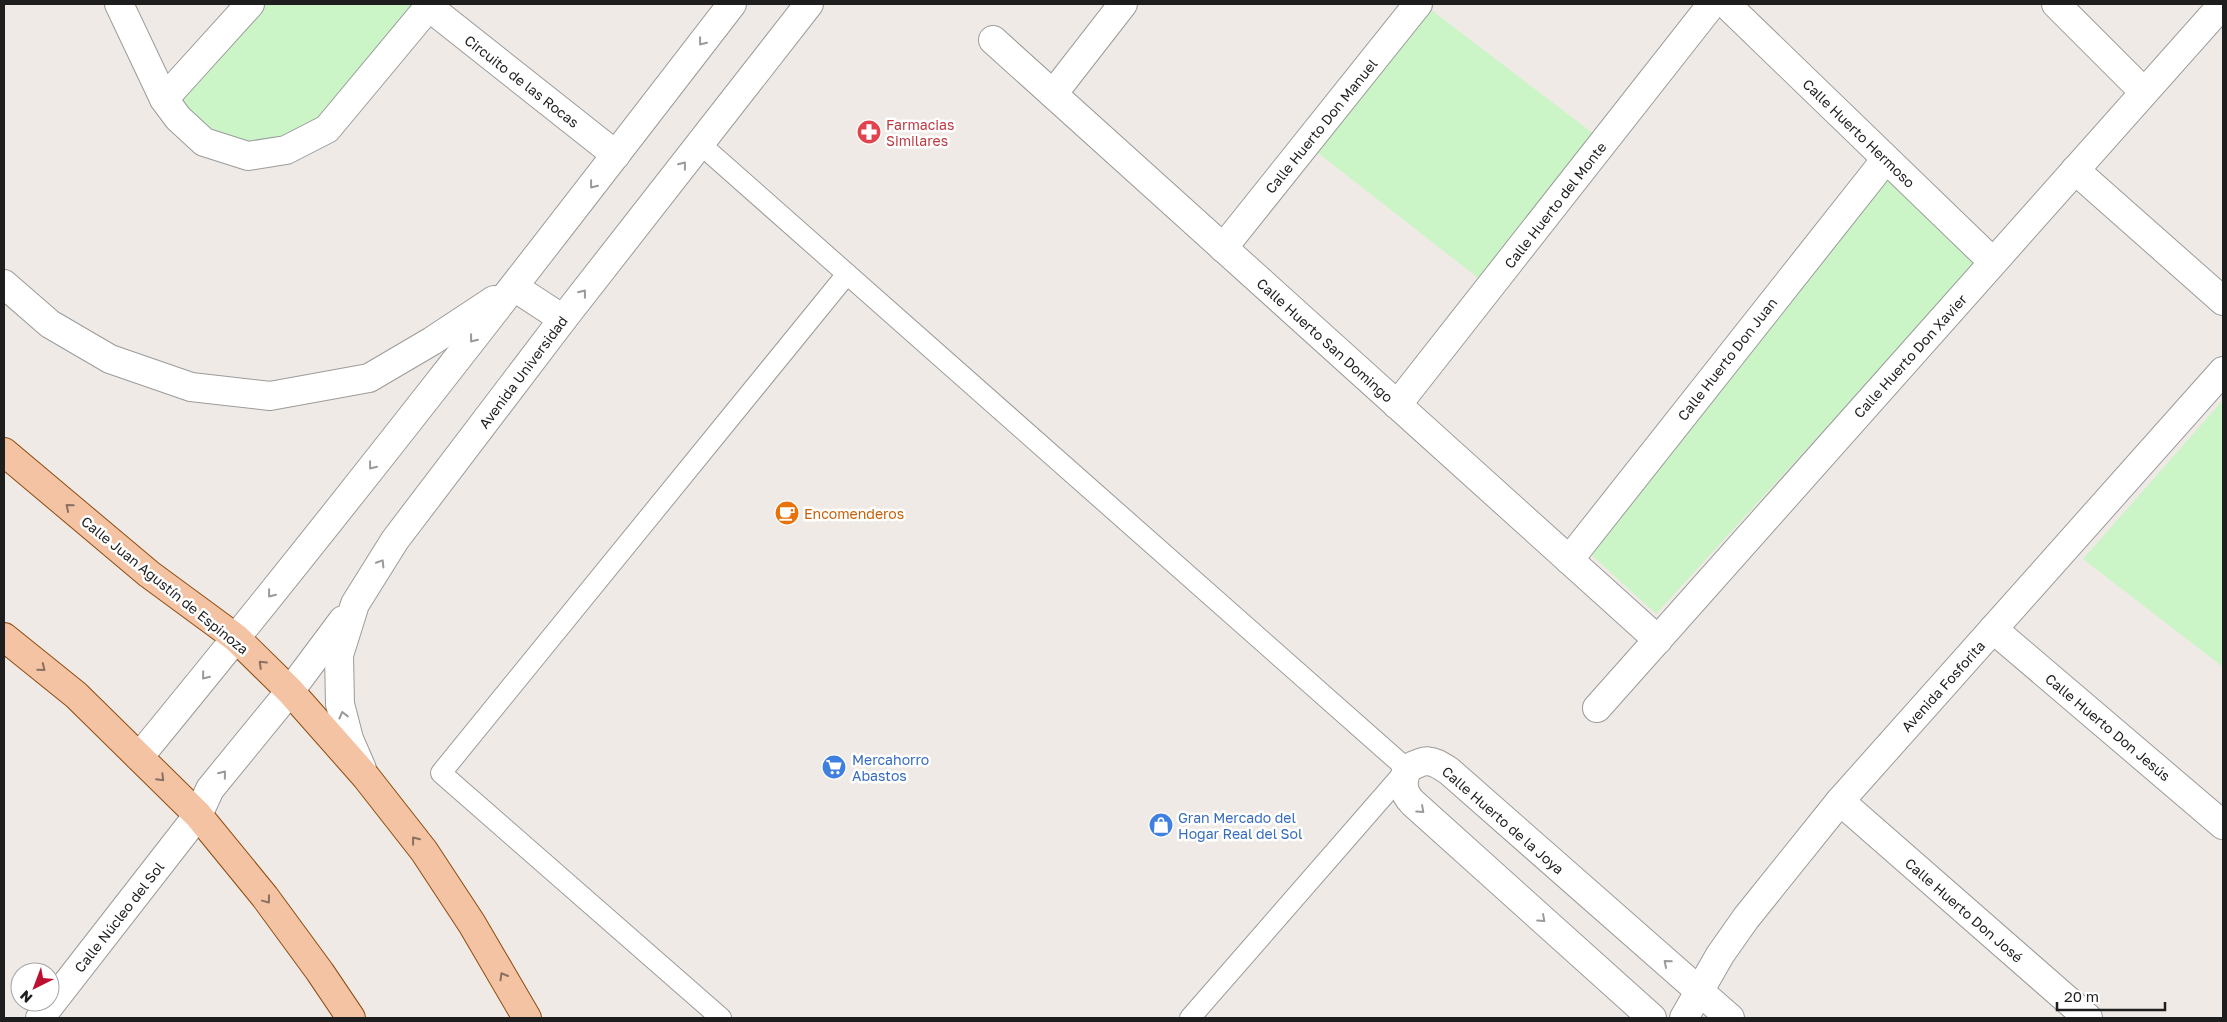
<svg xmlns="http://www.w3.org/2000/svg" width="2227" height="1022" font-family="'Golos Text',sans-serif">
<rect width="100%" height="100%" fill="#efeae5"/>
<!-- park -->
<g fill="#cbf5c6">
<path d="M 261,4 L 412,4 L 323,123 L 253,150 L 205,136 L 177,98 Z"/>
<path d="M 1430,9 L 1594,134 L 1482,281 L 1318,153 Z"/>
<path d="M 1891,174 L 1977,262 L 1656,614 L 1586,550 Z"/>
<path d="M 2223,400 L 2223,667 L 2083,559 Z"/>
</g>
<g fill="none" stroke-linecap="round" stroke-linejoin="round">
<defs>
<g id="lane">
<path d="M 699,143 L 1407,769 L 1190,1018"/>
<path d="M 721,1018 L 441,773 L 847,274"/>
</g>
<g id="street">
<path d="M 119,4 L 164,99 L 178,118 L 204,142 L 248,156 L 286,150 L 327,129 L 431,4"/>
<path d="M 1726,4 L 1993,262"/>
<path d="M 2056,4 L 2144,92"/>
<path d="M 429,7 L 616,155"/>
<path d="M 993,40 L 1658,640"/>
<path d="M 1053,94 L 1123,4"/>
<path d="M 164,99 L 250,4"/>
<path d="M 2075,170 L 2223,301"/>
<path d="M 1223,248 L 1418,4"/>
<path d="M 4,284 L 50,324 L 110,359 L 191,387 L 270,396 L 369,378 L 432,341 L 494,300"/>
<path d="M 514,287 L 563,319"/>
<path d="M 1397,405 L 1712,4"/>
<path d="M 1569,560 L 1886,159"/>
<path d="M 1993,629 L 2223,825"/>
<path d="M 1597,708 L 2223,4"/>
<path d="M 139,757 C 342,510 537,257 732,4"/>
<path d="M 362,769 L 349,739 L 340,704 L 339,655 L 355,604 L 395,540 L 563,319 L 809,4"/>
<path d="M 1840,801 L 2088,1018"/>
<path d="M 40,1018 L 198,815 L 210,789 L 290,691 L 343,620"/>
<path d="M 1652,1018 L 1413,803 C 1402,792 1402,783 1407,769 C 1426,758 1431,759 1449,771 L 1730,1018"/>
<path d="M 1684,1018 L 1720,955 L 1746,918 L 1840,801 L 2223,371"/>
</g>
<g id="primary">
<path d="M 4,452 L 149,574 L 236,638 L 290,691 L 366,777 L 424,851 L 472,924 L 527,1018"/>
<path d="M 4,637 L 76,695 L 198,815 L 265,897 L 320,972 L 351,1018"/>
</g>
</defs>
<!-- lane casing -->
<use href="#lane" stroke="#9b9b9b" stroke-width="22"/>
<!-- street casing -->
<use href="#street" stroke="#9b9b9b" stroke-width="30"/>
<!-- primary casing -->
<use href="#primary" stroke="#8d4b0c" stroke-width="30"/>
<!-- lane -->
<use href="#lane" stroke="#fff" stroke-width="20"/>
<!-- street -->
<use href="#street" stroke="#fff" stroke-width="28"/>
<!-- primary -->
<use href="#primary" stroke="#f4c3a4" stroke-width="28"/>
</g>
<!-- one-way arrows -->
<defs><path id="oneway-chevron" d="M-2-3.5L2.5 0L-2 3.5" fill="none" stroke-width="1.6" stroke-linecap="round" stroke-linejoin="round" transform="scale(1.25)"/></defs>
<g stroke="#9a9a9a">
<use href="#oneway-chevron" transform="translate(702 42) rotate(128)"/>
<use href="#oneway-chevron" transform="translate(683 165) rotate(-52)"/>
<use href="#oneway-chevron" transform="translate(593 185) rotate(128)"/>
<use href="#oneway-chevron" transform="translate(583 293) rotate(-52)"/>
<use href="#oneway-chevron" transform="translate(473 339) rotate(128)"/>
<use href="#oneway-chevron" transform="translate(372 466) rotate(128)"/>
<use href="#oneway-chevron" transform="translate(381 563) rotate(-58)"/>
<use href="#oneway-chevron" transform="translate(271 594) rotate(128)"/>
<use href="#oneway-chevron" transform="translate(205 676) rotate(129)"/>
<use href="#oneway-chevron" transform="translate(343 715) rotate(-104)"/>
<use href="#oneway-chevron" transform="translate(223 774) rotate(-51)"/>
<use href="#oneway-chevron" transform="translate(1421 810) rotate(42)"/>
<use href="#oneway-chevron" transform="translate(1542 919) rotate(42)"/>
<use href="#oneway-chevron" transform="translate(1667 963) rotate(-139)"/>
</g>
<g stroke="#897061">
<use href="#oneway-chevron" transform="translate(69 507) rotate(-140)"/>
<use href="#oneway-chevron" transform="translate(262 664) rotate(-136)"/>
<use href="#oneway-chevron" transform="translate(42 668) rotate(39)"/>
<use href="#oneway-chevron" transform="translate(161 778) rotate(45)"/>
<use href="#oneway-chevron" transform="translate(415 840) rotate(-128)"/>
<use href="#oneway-chevron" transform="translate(267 900) rotate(53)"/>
<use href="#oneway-chevron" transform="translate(503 976) rotate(-120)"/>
</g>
<!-- icons -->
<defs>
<symbol id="pharmacy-disc" viewBox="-11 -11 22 22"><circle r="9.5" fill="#e0444e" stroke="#fff"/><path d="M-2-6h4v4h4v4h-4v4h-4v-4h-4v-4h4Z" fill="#fff"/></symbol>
<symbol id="cafe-disc" viewBox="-11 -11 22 22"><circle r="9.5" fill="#e8710a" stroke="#fff"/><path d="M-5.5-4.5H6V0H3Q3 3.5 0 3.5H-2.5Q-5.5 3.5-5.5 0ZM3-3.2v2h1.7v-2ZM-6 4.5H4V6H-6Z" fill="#fff"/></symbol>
<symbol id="supermarket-disc" viewBox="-11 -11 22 22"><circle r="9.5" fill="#3f7fe0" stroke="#fff"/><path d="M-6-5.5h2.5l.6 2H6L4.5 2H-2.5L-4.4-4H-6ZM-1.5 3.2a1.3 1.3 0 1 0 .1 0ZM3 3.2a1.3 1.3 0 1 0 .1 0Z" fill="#fff"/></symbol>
<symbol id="shop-disc" viewBox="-11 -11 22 22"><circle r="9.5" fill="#3f7fe0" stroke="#fff"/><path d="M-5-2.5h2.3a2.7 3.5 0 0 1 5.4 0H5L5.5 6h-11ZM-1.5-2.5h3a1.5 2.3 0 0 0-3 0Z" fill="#fff"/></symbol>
</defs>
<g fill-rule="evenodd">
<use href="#pharmacy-disc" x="855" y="118" width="28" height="28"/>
<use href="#cafe-disc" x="773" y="499" width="28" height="28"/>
<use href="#supermarket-disc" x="820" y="753" width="28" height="28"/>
<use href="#shop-disc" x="1147" y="811" width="28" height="28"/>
</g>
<g text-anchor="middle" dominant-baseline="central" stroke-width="5" stroke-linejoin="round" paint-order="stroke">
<!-- street labels -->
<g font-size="14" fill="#1e1e1e" stroke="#fff">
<text transform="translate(522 81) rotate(38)">Circuito de las Rocas</text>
<text transform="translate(1321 126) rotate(-51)">Calle Huerto Don Manuel</text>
<text transform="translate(1859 133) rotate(44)">Calle Huerto Hermoso</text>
<text transform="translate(1555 205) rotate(-52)">Calle Huerto del Monte</text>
<text transform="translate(1325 340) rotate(42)">Calle Huerto San Domingo</text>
<text transform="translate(1910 356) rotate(-48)">Calle Huerto Don Xavier</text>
<text transform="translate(1727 359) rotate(-52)">Calle Huerto Don Juan</text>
<text transform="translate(523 372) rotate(-53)">Avenida Universidad</text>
<text transform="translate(165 585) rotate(39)">Calle Juan Agustín de Espinoza</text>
<text transform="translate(1943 686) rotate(-48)">Avenida Fosforita</text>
<text transform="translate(2108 727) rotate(40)">Calle Huerto Don Jesús</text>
<text transform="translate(1503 820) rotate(41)">Calle Huerto de la Joya</text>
<text transform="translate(1964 910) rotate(41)">Calle Huerto Don José</text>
<text transform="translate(119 917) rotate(-52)">Calle Núcleo del Sol</text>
</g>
<!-- health labels -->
<g font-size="14" fill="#be3a42" stroke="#fff" text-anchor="start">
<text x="886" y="124">Farmacias<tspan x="886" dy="16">Similares</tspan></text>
</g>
<!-- food labels -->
<g font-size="14" fill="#c56008" stroke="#fff" text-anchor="start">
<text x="804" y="513">Encomenderos</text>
</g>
<!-- shop labels -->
<g font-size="14" fill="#366cbe" stroke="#fff" text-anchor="start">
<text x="852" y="759">Mercahorro<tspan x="852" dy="16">Abastos</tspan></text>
<text x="1178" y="817">Gran Mercado del<tspan x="1178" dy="16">Hogar Real del Sol</tspan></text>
</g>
</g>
<!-- border -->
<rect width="2227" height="1022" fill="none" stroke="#1e1e1e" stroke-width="10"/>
<!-- north arrow -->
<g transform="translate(35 987) rotate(222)"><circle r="24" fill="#ffffff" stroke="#a5a5a5"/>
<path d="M0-4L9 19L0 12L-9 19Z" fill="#bd1030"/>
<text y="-8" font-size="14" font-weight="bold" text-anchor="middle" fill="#1e1e1e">N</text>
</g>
<!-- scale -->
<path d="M2057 1002v8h108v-8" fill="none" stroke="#1e1e1e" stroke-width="2.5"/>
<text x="2064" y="1002" font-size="15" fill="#1e1e1e" stroke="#ffffff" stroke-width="4" paint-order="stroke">20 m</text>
</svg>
